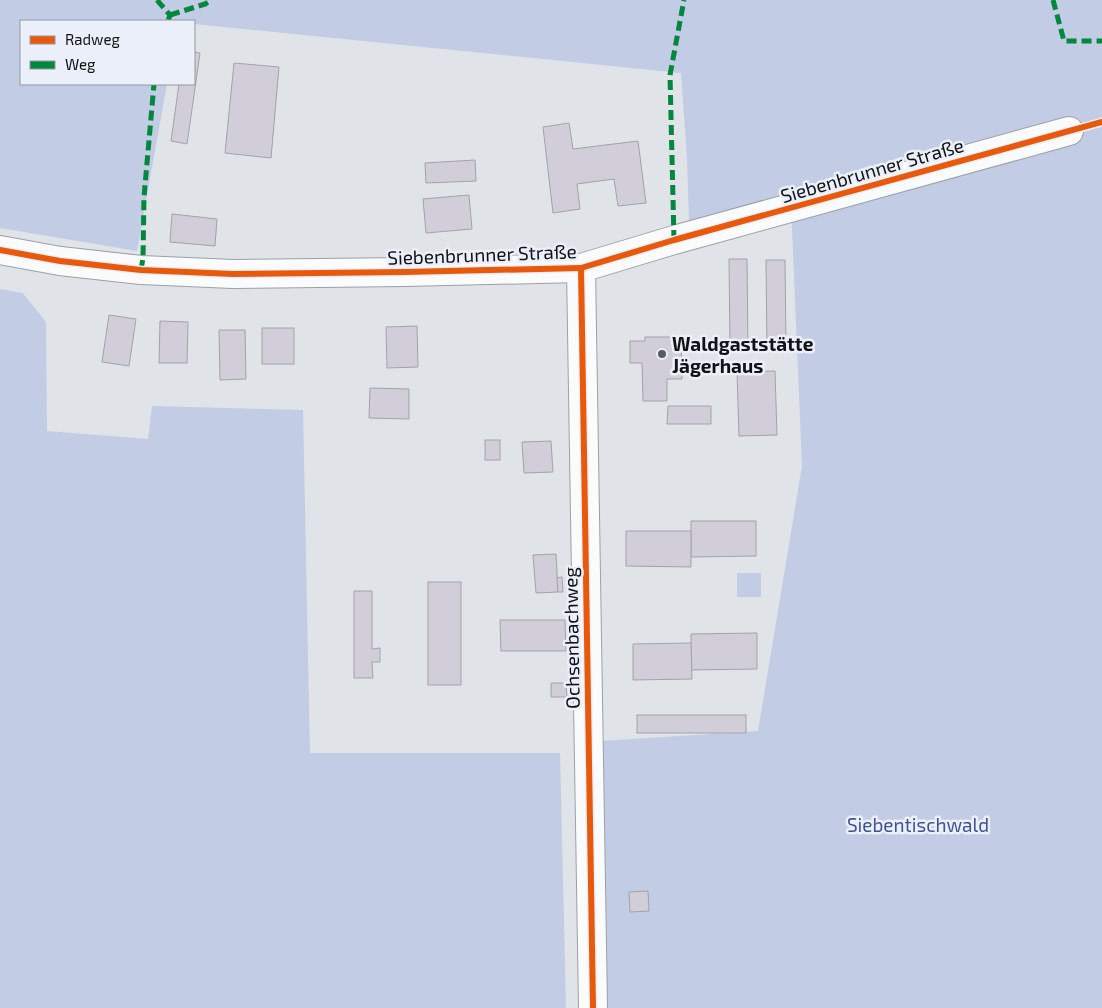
<svg xmlns="http://www.w3.org/2000/svg" width="1102" height="1008" font-family="'Exo 2',sans-serif">
<rect width="100%" height="100%" fill="#e0e3e8"/>
<!-- green -->
<g fill="#c2cce5">
<path d="M 0,0 L 1102,0 L 1102,1008 L 606,1008 L 601,741 L 758,731 L 802,466 L 791,204 L 689,222 L 687,158 L 681,73 L 194,24 L 194,21 L 21,21 L 21,84 L 167,84 L 137,251 L 0,228 Z"/>
<path d="M 0,289 L 23,293 L 46,322 L 47,431 L 148,439 L 152,406 L 303,410 L 310,753 L 560,753 L 566,1008 L 0,1008 Z"/>
<rect x="737" y="573" width="24" height="24"/>
</g>
<!-- building -->
<g fill="#d1cdd9" stroke="#a2a3a7">
<path d="M 194,52 L 200,53 L 187,144 L 171,141 L 179,84 L 194,84 Z"/>
<path d="M 234,63 L 279,67 L 271,158 L 225,153 Z"/>
<path d="M 569,123 L 573,149 L 638,141 L 646,203 L 618,206 L 614,179 L 577,184 L 580,209 L 553,213 L 543,127 Z"/>
<path d="M 475,160 L 476,181 L 426,183 L 425,163 Z"/>
<path d="M 469,195 L 472,229 L 426,233 L 423,199 Z"/>
<path d="M 172,214 L 217,219 L 215,246 L 170,242 Z"/>
<path d="M 729,259 L 747,259 L 748,348 L 730,348 Z"/>
<path d="M 766,260 L 785,260 L 786,349 L 767,349 Z"/>
<path d="M 109,315 L 136,319 L 129,366 L 102,362 Z"/>
<path d="M 160,321 L 188,322 L 187,363 L 159,363 Z"/>
<path d="M 417,326 L 418,367 L 387,368 L 386,327 Z"/>
<rect x="262" y="328" width="32" height="36"/>
<path d="M 219,330 L 245,330 L 246,379 L 220,380 Z"/>
<path d="M 645,337 L 681,337 L 682,379 L 667,379 L 667,401 L 643,401 L 642,363 L 630,363 L 630,341 L 645,341 Z"/>
<path d="M 775,371 L 777,435 L 739,436 L 737,372 Z"/>
<path d="M 370,388 L 409,389 L 409,419 L 369,418 Z"/>
<path d="M 668,406 L 711,406 L 711,424 L 667,424 Z"/>
<rect x="485" y="440" width="15" height="20"/>
<path d="M 551,441 L 553,472 L 524,473 L 522,442 Z"/>
<path d="M 691,521 L 756,521 L 756,556 L 691,557 Z"/>
<path d="M 626,531 L 691,531 L 691,567 L 626,566 Z"/>
<path d="M 556,554 L 558,592 L 536,593 L 533,555 Z"/>
<path d="M 562,577 L 563,592 L 558,592 L 557,578 Z"/>
<rect x="428" y="582" width="33" height="103"/>
<path d="M 354,591 L 372,591 L 372,649 L 380,648 L 380,662 L 372,662 L 373,678 L 354,678 Z"/>
<path d="M 500,620 L 565,620 L 566,651 L 501,651 Z"/>
<path d="M 757,633 L 757,669 L 691,670 L 691,634 Z"/>
<path d="M 691,643 L 692,679 L 633,680 L 633,644 Z"/>
<path d="M 551,683 L 566,683 L 567,697 L 551,697 Z"/>
<rect x="637" y="715" width="109" height="18"/>
<path d="M 648,891 L 649,911 L 630,912 L 629,892 Z"/>
</g>
<g fill="none" stroke-linecap="round" stroke-linejoin="round">
<defs>
<g id="minor">
<path d="M 0,250 L 60,261 L 141,270 L 233,274 L 405,272 L 581,268 L 674,240 L 1069,131"/>
<path d="M 581,268 L 593,1008"/>
</g>
</defs>
<!-- minor casing -->
<use href="#minor" stroke="#9da0a4" stroke-width="30"/>
<!-- minor -->
<use href="#minor" stroke="#fafbfc" stroke-width="28"/>
<!-- quiet -->
<g stroke="#00873e" stroke-width="5" stroke-dasharray="10 5" stroke-linecap="butt">
<path d="M 157,0 L 170,15 L 168,21"/>
<path d="M 1053,0 L 1064,41 L 1102,41"/>
<path d="M 170,15 L 205,4 L 212,0"/>
<path d="M 674,240 L 670,75 L 684,0"/>
<path d="M 141,270 L 143,258 L 144,197 L 154,84"/>
</g>
<defs>
<g id="cycleway">
<path d="M 0,250 L 60,261 L 141,270 L 233,274 L 405,272 L 581,268 L 674,240 L 1102,122"/>
<path d="M 581,268 L 593,1008"/>
</g>
</defs>
<!-- cycleway casing -->
<use href="#cycleway" stroke="#ebeff9" stroke-width="9"/>
<!-- cycleway -->
<use href="#cycleway" stroke="#e8590c" stroke-width="6"/>
</g>
<!-- markers -->
<circle fill="#595b5f" stroke="#ebeff9" stroke-width="2" cx="662" cy="354" r="5"/>
<g text-anchor="middle" dominant-baseline="central" stroke-width="5" stroke-linejoin="round" paint-order="stroke">
<!-- street labels -->
<g font-size="19" fill="#111215" stroke="#ebeff9">
<text transform="translate(872 170) rotate(-16)">Siebenbrunner Straße</text>
<text transform="translate(482 254) rotate(-2)">Siebenbrunner Straße</text>
<text transform="translate(571 638) rotate(-91)">Ochsenbachweg</text>
</g>
<!-- poi labels -->
<g font-size="19" font-weight="bold" fill="#111215" stroke="#ebeff9" text-anchor="start">
<text x="672" y="343">Waldgaststätte<tspan x="672" dy="22">Jägerhaus</tspan></text>
</g>
<!-- park labels -->
<g font-size="19" fill="#3e5492" stroke="#ebeff9">
<text x="918" y="824">Siebentischwald</text>
</g>
</g>
<!-- legend -->
<rect x="20" y="20" width="175" height="65" fill="#ebeff9" stroke="#94979e"/>
<rect x="30" y="36" width="25" height="8" fill="#e8590c" stroke="#94979e"/>
<text x="65" y="45" font-size="15" fill="#111215">Radweg</text>
<rect x="30" y="61" width="25" height="8" fill="#00873e" stroke="#94979e"/>
<text x="65" y="70" font-size="15" fill="#111215">Weg</text>
</svg>
